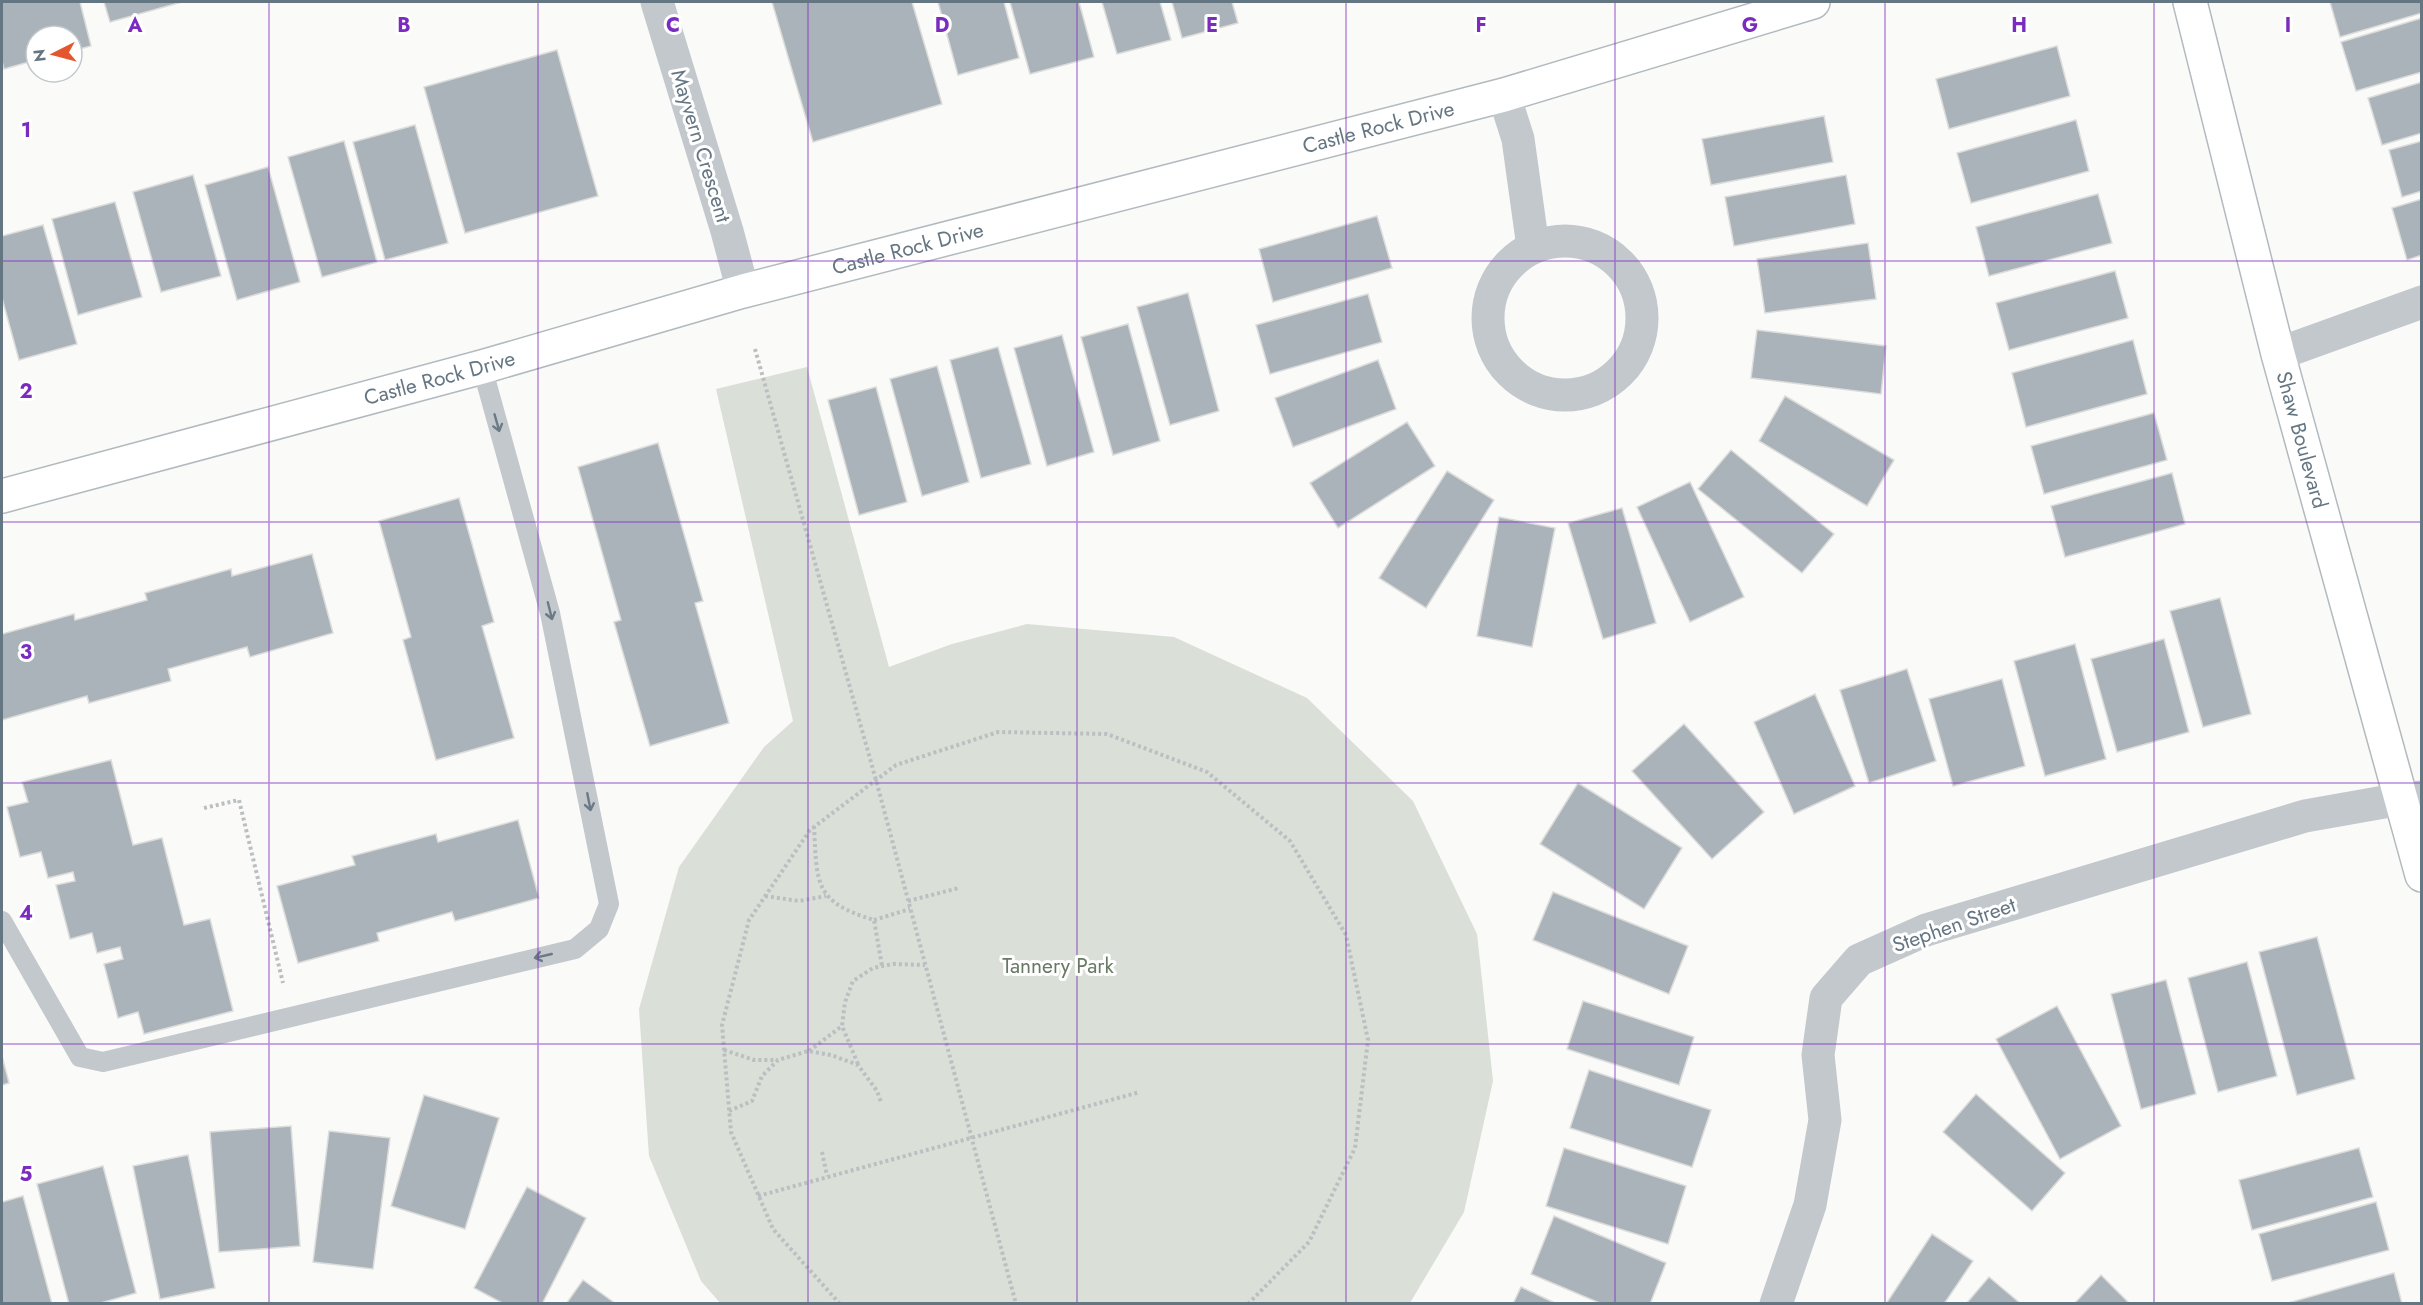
<svg xmlns="http://www.w3.org/2000/svg" width="2423" height="1305" font-family="Jost,sans-serif">
<rect width="100%" height="100%" fill="#fafaf8"/>
<!-- green -->
<path fill="#dadfd7" d="M 807,367 L 889,667 L 952,644 L 1027,624 L 1174,637 L 1307,698 L 1413,801 L 1477,934 L 1493,1081 L 1464,1212 L 1410,1303 L 721,1304 L 701,1281 L 649,1156 L 639,1009 L 679,867 L 764,747 L 793,721 L 716,389 Z"/>
<!-- building -->
<g fill="#aab3b9" stroke="#dcdcda" stroke-width="1.5">
<path d="M 2,2 L 80,2 L 91,46 L 72,51 L 72,36 L 36,36 L 36,60 L 4,69 L 2,61 Z"/>
<path d="M 104,2 L 182,2 L 110,22 Z"/>
<path d="M 772,2 L 912,2 L 942,104 L 813,142 Z"/>
<path d="M 938,2 L 1004,2 L 1019,58 L 958,75 Z"/>
<path d="M 1010,2 L 1079,2 L 1094,57 L 1030,74 Z"/>
<path d="M 1102,2 L 1160,2 L 1171,40 L 1117,54 Z"/>
<path d="M 1172,2 L 1232,2 L 1238,23 L 1182,38 Z"/>
<path d="M 2330,2 L 2422,2 L 2422,13 L 2340,37 Z"/>
<path d="M 2422,18 L 2422,72 L 2356,91 L 2341,42 Z"/>
<path d="M 2057,46 L 2070,96 L 1949,129 L 1936,79 Z"/>
<path d="M 557,50 L 598,196 L 465,233 L 424,87 Z"/>
<path d="M 2422,82 L 2422,133 L 2382,145 L 2368,98 Z"/>
<path d="M 1824,116 L 1833,162 L 1711,185 L 1702,139 Z"/>
<path d="M 2076,120 L 2089,171 L 1971,203 L 1957,153 Z"/>
<path d="M 415,125 L 448,243 L 385,260 L 353,142 Z"/>
<path d="M 344,141 L 377,262 L 322,277 L 288,157 Z"/>
<path d="M 2422,141 L 2422,191 L 2402,197 L 2389,150 Z"/>
<path d="M 268,167 L 300,282 L 237,300 L 205,185 Z"/>
<path d="M 193,175 L 221,276 L 161,292 L 133,192 Z"/>
<path d="M 1846,175 L 1855,224 L 1734,246 L 1725,197 Z"/>
<path d="M 2098,194 L 2112,243 L 1989,276 L 1976,227 Z"/>
<path d="M 2422,199 L 2422,255 L 2407,260 L 2392,208 Z"/>
<path d="M 115,202 L 142,297 L 78,315 L 52,219 Z"/>
<path d="M 1377,216 L 1392,268 L 1273,302 L 1259,249 Z"/>
<path d="M 43,225 L 77,344 L 19,360 L 2,298 L 2,236 Z"/>
<path d="M 1868,243 L 1876,299 L 1765,313 L 1757,259 Z"/>
<path d="M 2115,271 L 2128,318 L 2009,350 L 1996,303 Z"/>
<path d="M 1188,293 L 1219,411 L 1170,425 L 1137,307 Z"/>
<path d="M 1368,294 L 1382,342 L 1270,374 L 1256,325 Z"/>
<path d="M 1128,324 L 1160,441 L 1113,455 L 1081,337 Z"/>
<path d="M 1757,330 L 1886,346 L 1881,394 L 1751,378 Z"/>
<path d="M 1062,335 L 1094,452 L 1047,466 L 1014,348 Z"/>
<path d="M 2133,340 L 2147,394 L 2026,427 L 2012,373 Z"/>
<path d="M 998,347 L 1031,464 L 981,478 L 950,360 Z"/>
<path d="M 1378,360 L 1396,409 L 1293,447 L 1275,398 Z"/>
<path d="M 937,366 L 969,482 L 922,496 L 890,379 Z"/>
<path d="M 876,387 L 907,502 L 859,515 L 828,400 Z"/>
<path d="M 1785,396 L 1894,460 L 1867,506 L 1759,441 Z"/>
<path d="M 2154,413 L 2167,460 L 2044,494 L 2031,446 Z"/>
<path d="M 1407,422 L 1435,466 L 1338,528 L 1310,483 Z"/>
<path d="M 658,443 L 703,601 L 695,603 L 729,723 L 650,746 L 614,622 L 621,620 L 578,467 Z"/>
<path d="M 1731,450 L 1834,534 L 1802,573 L 1698,489 Z"/>
<path d="M 1447,471 L 1494,500 L 1426,608 L 1379,578 Z"/>
<path d="M 2172,473 L 2185,524 L 2065,557 L 2051,506 Z"/>
<path d="M 1690,482 L 1744,597 L 1690,622 L 1637,507 Z"/>
<path d="M 459,498 L 494,622 L 482,626 L 514,738 L 436,760 L 403,640 L 411,637 L 379,521 Z"/>
<path d="M 1622,508 L 1656,623 L 1603,639 L 1568,523 Z"/>
<path d="M 1499,517 L 1555,528 L 1532,647 L 1477,636 Z"/>
<path d="M 312,554 L 333,633 L 250,657 L 247,647 L 168,669 L 171,681 L 89,703 L 87,696 L 2,720 L 2,634 L 74,614 L 75,620 L 147,600 L 145,593 L 231,569 L 232,576 Z"/>
<path d="M 2220,598 L 2251,714 L 2203,727 L 2170,611 Z"/>
<path d="M 2164,639 L 2189,732 L 2117,752 L 2091,659 Z"/>
<path d="M 2075,644 L 2106,759 L 2045,776 L 2014,661 Z"/>
<path d="M 1907,669 L 1936,761 L 1869,783 L 1840,690 Z"/>
<path d="M 2002,679 L 2025,766 L 1953,786 L 1929,699 Z"/>
<path d="M 1815,694 L 1855,786 L 1794,814 L 1754,722 Z"/>
<path d="M 1684,724 L 1764,812 L 1712,859 L 1632,771 Z"/>
<path d="M 111,760 L 133,845 L 162,838 L 184,925 L 210,919 L 233,1011 L 144,1034 L 138,1012 L 118,1018 L 104,964 L 123,959 L 120,947 L 97,953 L 92,933 L 70,939 L 56,885 L 75,881 L 73,872 L 48,878 L 41,852 L 20,857 L 7,807 L 28,802 L 22,782 Z"/>
<path d="M 1578,783 L 1682,848 L 1644,909 L 1540,844 Z"/>
<path d="M 518,820 L 539,898 L 455,921 L 452,912 L 377,933 L 379,941 L 298,963 L 277,886 L 355,865 L 352,856 L 436,834 L 438,842 Z"/>
<path d="M 1553,892 L 1688,946 L 1669,994 L 1533,940 Z"/>
<path d="M 2317,937 L 2355,1079 L 2297,1095 L 2259,952 Z"/>
<path d="M 2247,962 L 2277,1076 L 2218,1092 L 2188,978 Z"/>
<path d="M 2166,980 L 2196,1094 L 2141,1109 L 2111,994 Z"/>
<path d="M 1583,1001 L 1694,1037 L 1679,1085 L 1567,1049 Z"/>
<path d="M 2057,1006 L 2121,1126 L 2060,1159 L 1996,1039 Z"/>
<path d="M 2,1056 L 9,1083 L 2,1085 Z"/>
<path d="M 1589,1070 L 1711,1110 L 1692,1167 L 1570,1128 Z"/>
<path d="M 1976,1094 L 2065,1173 L 2032,1211 L 1943,1132 Z"/>
<path d="M 424,1095 L 499,1118 L 465,1229 L 391,1206 Z"/>
<path d="M 291,1126 L 300,1246 L 219,1252 L 210,1132 Z"/>
<path d="M 329,1131 L 390,1138 L 373,1269 L 313,1262 Z"/>
<path d="M 1564,1148 L 1686,1186 L 1668,1244 L 1546,1206 Z"/>
<path d="M 2359,1148 L 2373,1197 L 2252,1230 L 2239,1180 Z"/>
<path d="M 188,1155 L 215,1288 L 160,1299 L 133,1166 Z"/>
<path d="M 103,1166 L 136,1293 L 97,1304 L 69,1304 L 37,1184 Z"/>
<path d="M 527,1187 L 586,1218 L 542,1304 L 504,1304 L 474,1288 Z"/>
<path d="M 23,1196 L 52,1304 L 2,1304 L 2,1202 Z"/>
<path d="M 2376,1202 L 2389,1250 L 2272,1281 L 2259,1234 Z"/>
<path d="M 1554,1216 L 1666,1263 L 1650,1304 L 1602,1304 L 1531,1274 Z"/>
<path d="M 1932,1234 L 1973,1261 L 1944,1304 L 1886,1304 Z"/>
<path d="M 2394,1273 L 2402,1304 L 2284,1304 Z"/>
<path d="M 2101,1275 L 2130,1304 L 2074,1304 Z"/>
<path d="M 1989,1277 L 2021,1304 L 1966,1304 Z"/>
<path d="M 583,1280 L 616,1304 L 566,1304 Z"/>
<path d="M 1521,1287 L 1557,1304 L 1513,1304 Z"/>
</g>
<g fill="none" stroke-linecap="round" stroke-linejoin="round">
<defs>
<g id="secondary">
<path id="s1" d="M 2190,2 L 2278,354 L 2422,875"/>
<path id="s2" d="M 2,496 L 482,367 L 743,291 L 1504,95 L 1813,2"/>
</g>
</defs>
<!-- secondary casing -->
<use href="#secondary" stroke="#b3babf" stroke-width="36"/>
<!-- path -->
<g stroke="#bbbfc2" stroke-width="4" stroke-dasharray="3 3" stroke-linecap="butt">
<path d="M 755,349 L 876,780 L 1016,1304"/>
<path d="M 204,808 L 239,800 L 283,983"/>
<path d="M 814,826 C 817,884 814,902 874,920 L 882,966"/>
<path d="M 765,896 L 799,901 L 826,896"/>
<path d="M 908,901 L 959,888"/>
<path d="M 874,920 L 910,909"/>
<path d="M 724,1050 L 754,1060 L 777,1060"/>
<path d="M 809,1051 L 842,1026"/>
<path d="M 858,1064 L 842,1026 L 845,1002 L 853,981 L 873,968 L 893,964 L 925,965"/>
<path d="M 729,1111 L 752,1101 L 762,1076 L 778,1060 L 808,1051 L 831,1055 L 858,1065 L 877,1091 L 881,1102"/>
<path d="M 822,1152 L 827,1176"/>
<path d="M 758,1196 L 1140,1092"/>
<path d="M 840,1304 L 773,1229 L 731,1132 L 722,1025 L 749,920 L 810,830 L 896,765 L 998,732 L 1107,734 L 1207,772 L 1290,841 L 1346,935 L 1368,1040 L 1355,1148 L 1309,1242 L 1248,1304"/>
</g>
<!-- lane -->
<path stroke="#c3c8cc" stroke-width="20" d="M 2,921 L 80,1057 L 103,1062 L 575,949 L 599,929 L 609,904 L 550,613 L 482,367"/>
<!-- street -->
<g stroke="#c3c8cc" stroke-width="33">
<path d="M 657,2 L 727,231 L 743,291"/>
<path d="M 1504,95 L 1518,139 L 1533,247"/>
<circle cx="1565" cy="318" r="77"/>
<path d="M 2278,354 L 2422,302"/>
<path d="M 1776,1304 L 1810,1205 L 1825,1120 L 1818,1055 L 1826,998 L 1859,960 L 1926,930 L 2305,816 L 2401,799 L 2422,797"/>
</g>
<!-- secondary -->
<use href="#secondary" stroke="#fff" stroke-width="33"/>
</g>
<!-- one-way arrows -->
<defs><path id="oneway-shaft" d="M-6 0H5M1.5-3L5.5 0L1.5 3" fill="none" stroke-width="1.6" stroke-linecap="round" stroke-linejoin="round" transform="scale(1.5)"/></defs>
<g stroke="#6a7a87">
<use href="#oneway-shaft" transform="translate(497 423) rotate(74)"/>
<use href="#oneway-shaft" transform="translate(550 611) rotate(76)"/>
<use href="#oneway-shaft" transform="translate(589 802) rotate(79)"/>
<use href="#oneway-shaft" transform="translate(543 956) rotate(167)"/>
</g>
<!-- grid -->
<path fill="none" stroke="#7b2cbf" stroke-width="1.5" stroke-opacity="0.55" d="M 269,2 L 269,1304M 538,2 L 538,1304M 808,2 L 808,1304M 1077,2 L 1077,1304M 1346,2 L 1346,1304M 1615,2 L 1615,1304M 1885,2 L 1885,1304M 2154,2 L 2154,1304M 2,261 L 2422,261M 2,522 L 2422,522M 2,783 L 2422,783M 2,1044 L 2422,1044"/>
<g text-anchor="middle" dominant-baseline="central" stroke-width="6" stroke-linejoin="round" paint-order="stroke">
<!-- street labels -->
<g font-size="21" fill="#657683" stroke="#fff">
<text stroke="none"><textPath href="#s2" startOffset="1425">Castle Rock Drive</textPath></text>
<text transform="translate(701 146) rotate(73)">Mayvern Crescent</text>
<text stroke="none"><textPath href="#s2" startOffset="939">Castle Rock Drive</textPath></text>
<text stroke="none"><textPath href="#s2" startOffset="453">Castle Rock Drive</textPath></text>
<text stroke="none"><textPath href="#s1" startOffset="452">Shaw Boulevard</textPath></text>
<text transform="translate(1954 925) rotate(-19)">Stephen Street</text>
</g>
<!-- park labels -->
<g font-size="21" fill="#687a64" stroke="#fff">
<text x="1058" y="966">Tannery Park</text>
</g>
</g>
<g font-size="20" text-anchor="middle" font-weight="bold" fill="#7b2cbf" stroke="#fff" stroke-width="6" stroke-linejoin="round" paint-order="stroke">
<text x="135" y="32">A</text>
<text x="404" y="32">B</text>
<text x="673" y="32">C</text>
<text x="942" y="32">D</text>
<text x="1212" y="32">E</text>
<text x="1481" y="32">F</text>
<text x="1750" y="32">G</text>
<text x="2019" y="32">H</text>
<text x="2288" y="32">I</text>
<text x="26" y="137">1</text>
<text x="26" y="398">2</text>
<text x="26" y="659">3</text>
<text x="26" y="920">4</text>
<text x="26" y="1181">5</text>
</g>
<!-- border -->
<rect width="2423" height="1305" fill="none" stroke="#657683" stroke-width="6"/>
<!-- north arrow -->
<g transform="translate(54 54) rotate(264)"><circle r="28" fill="#ffffff" stroke="#c1c8cd" stroke-width="1.5"/>
<path d="M0-4.5L10 22L0 15L-10 22Z" fill="#e4572e"/>
<text y="-9" font-size="16" font-weight="bold" text-anchor="middle" fill="#657683">N</text>
</g>
</svg>
